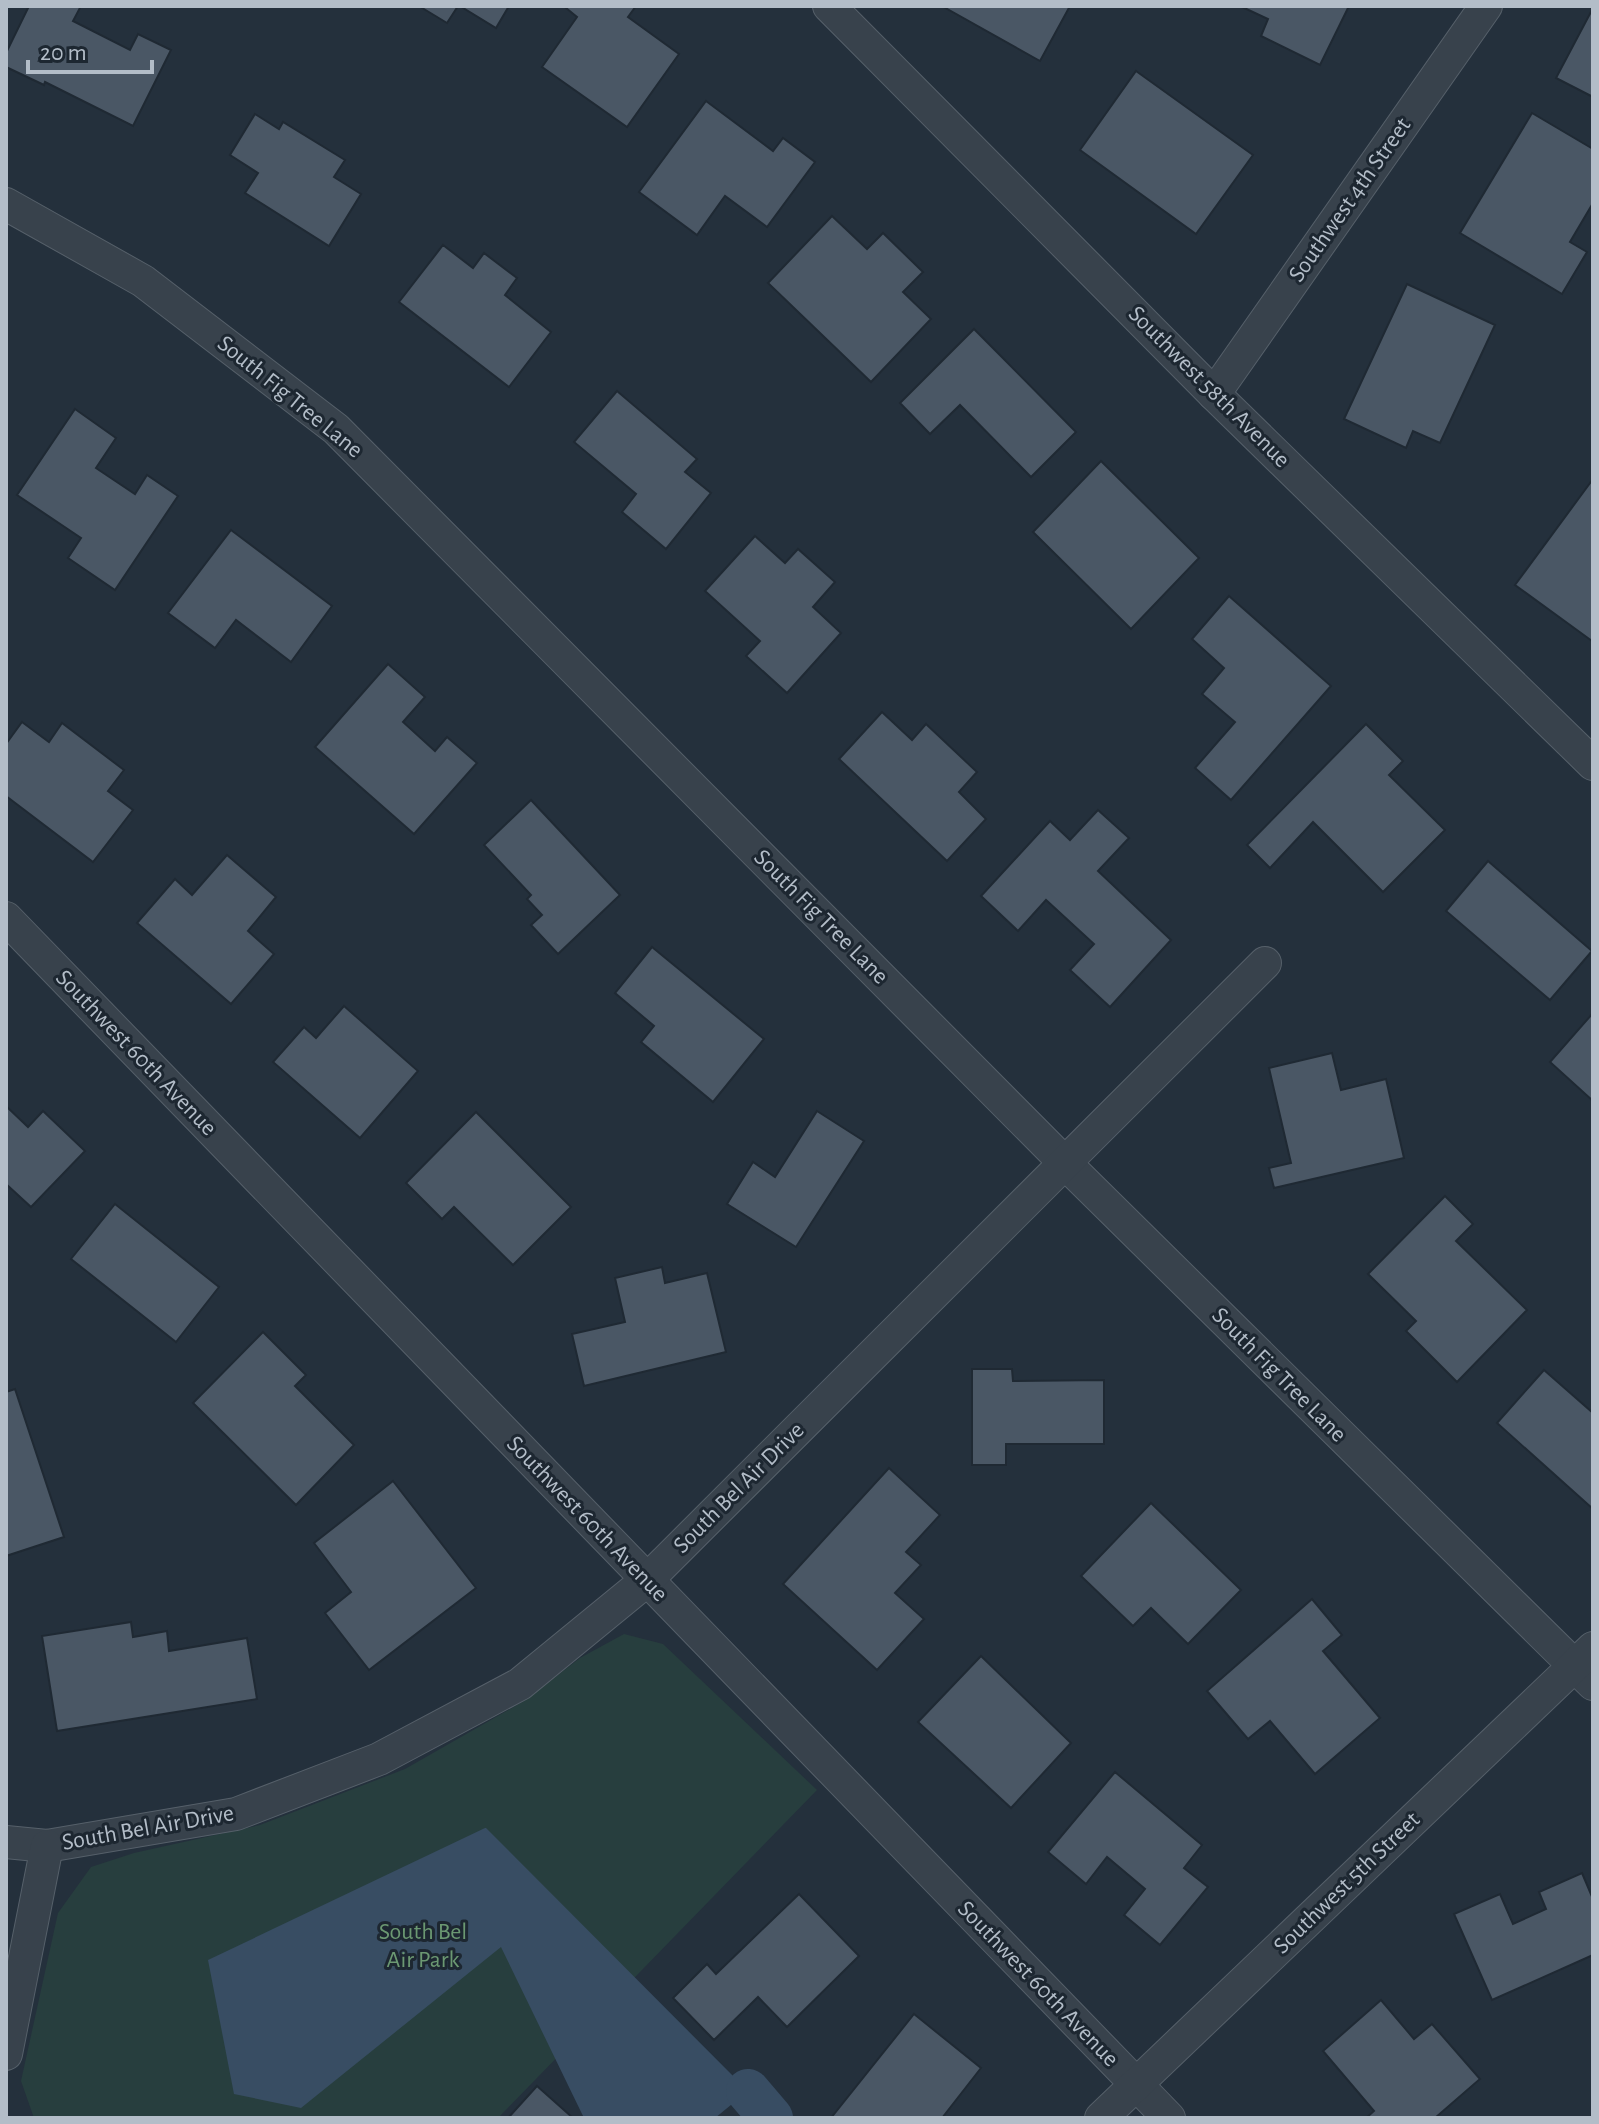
<svg xmlns="http://www.w3.org/2000/svg" width="1599" height="2124" font-family="'Alegreya Sans',sans-serif">
<rect width="100%" height="100%" fill="#24303c"/>
<!-- green -->
<path fill="#273e3e" d="M 624,1634 L 663,1644 L 817,1790 L 498,2118 L 34,2118 L 21,2081 L 58,1913 L 91,1867 L 134,1853 L 260,1825 L 405,1769 L 524,1701 L 580,1658 Z"/>
<!-- water -->
<path fill="#384d63" d="M 485,1828 L 486,1828 L 748,2091 L 715,2118 L 584,2118 L 501,1947 L 301,2108 L 234,2094 L 208,1960 Z"/>
<g fill="none" stroke-linecap="round" stroke-linejoin="round">
<!-- canal -->
<path stroke="#384d63" stroke-width="44" d="M 748,2091 L 771,2118"/>
</g>
<!-- building -->
<g fill="#4a5765" stroke="#1f2933" stroke-width="2">
<path d="M 29,6 L 81,6 L 73,21 L 130,50 L 138,34 L 171,50 L 133,126 L 45,82 L 44,85 L 6,67 L 6,53 Z"/>
<path d="M 419,6 L 458,6 L 447,23 Z"/>
<path d="M 460,6 L 509,6 L 496,28 Z"/>
<path d="M 567,6 L 636,6 L 628,17 L 679,54 L 627,127 L 542,67 L 577,17 L 566,8 Z"/>
<path d="M 942,6 L 1070,6 L 1040,61 Z"/>
<path d="M 1240,6 L 1349,6 L 1320,65 L 1261,36 L 1268,19 Z"/>
<path d="M 1593,8 L 1593,97 L 1556,78 Z"/>
<path d="M 1136,71 L 1253,155 L 1196,234 L 1080,150 Z"/>
<path d="M 706,101 L 773,151 L 783,138 L 815,162 L 767,227 L 725,196 L 697,235 L 639,192 Z"/>
<path d="M 1532,113 L 1593,149 L 1593,203 L 1570,242 L 1587,252 L 1562,294 L 1460,233 Z"/>
<path d="M 255,114 L 279,129 L 283,122 L 345,160 L 334,177 L 361,194 L 329,246 L 245,193 L 258,173 L 230,155 Z"/>
<path d="M 832,216 L 867,249 L 883,233 L 923,272 L 903,292 L 931,319 L 871,382 L 768,283 Z"/>
<path d="M 443,245 L 473,268 L 484,253 L 517,278 L 505,295 L 551,332 L 509,387 L 399,302 Z"/>
<path d="M 1407,284 L 1495,325 L 1440,443 L 1413,431 L 1406,448 L 1344,419 Z"/>
<path d="M 974,329 L 1076,432 L 1031,477 L 960,405 L 930,434 L 900,403 Z"/>
<path d="M 617,391 L 697,459 L 685,472 L 711,493 L 666,549 L 622,512 L 636,494 L 574,442 Z"/>
<path d="M 75,409 L 116,438 L 96,468 L 135,494 L 147,475 L 178,496 L 115,590 L 68,558 L 81,538 L 17,495 Z"/>
<path d="M 1101,461 L 1199,558 L 1131,629 L 1033,532 Z"/>
<path d="M 1593,479 L 1593,640 L 1592,641 L 1515,585 Z"/>
<path d="M 231,530 L 332,606 L 291,662 L 236,620 L 215,648 L 168,613 Z"/>
<path d="M 755,536 L 785,563 L 798,549 L 835,582 L 813,607 L 841,633 L 787,693 L 746,656 L 760,641 L 705,591 Z"/>
<path d="M 1229,596 L 1331,686 L 1231,800 L 1195,768 L 1235,722 L 1202,694 L 1224,668 L 1192,639 Z"/>
<path d="M 388,664 L 425,697 L 403,722 L 435,751 L 447,737 L 477,763 L 414,834 L 315,747 Z"/>
<path d="M 882,712 L 912,740 L 926,724 L 977,772 L 959,792 L 986,819 L 947,861 L 839,759 Z"/>
<path d="M 22,722 L 49,742 L 62,723 L 124,770 L 108,791 L 133,810 L 93,862 L 6,796 L 6,744 Z"/>
<path d="M 1366,724 L 1403,761 L 1389,775 L 1445,830 L 1383,892 L 1313,822 L 1270,868 L 1247,845 Z"/>
<path d="M 531,800 L 620,895 L 558,954 L 531,925 L 542,915 L 527,899 L 531,895 L 484,845 Z"/>
<path d="M 1098,810 L 1129,838 L 1098,871 L 1171,940 L 1110,1007 L 1070,970 L 1094,944 L 1046,900 L 1018,931 L 981,896 L 1050,821 L 1070,840 Z"/>
<path d="M 227,855 L 276,897 L 248,931 L 274,954 L 231,1004 L 137,923 L 175,879 L 192,895 Z"/>
<path d="M 1488,861 L 1592,951 L 1550,1000 L 1446,911 Z"/>
<path d="M 652,947 L 764,1039 L 713,1102 L 641,1042 L 654,1026 L 615,993 Z"/>
<path d="M 344,1006 L 418,1071 L 360,1138 L 273,1062 L 304,1027 L 316,1038 Z"/>
<path d="M 1593,1013 L 1593,1101 L 1550,1062 Z"/>
<path d="M 1332,1053 L 1341,1090 L 1386,1079 L 1404,1158 L 1274,1188 L 1269,1168 L 1291,1163 L 1269,1068 Z"/>
<path d="M 6,1106 L 28,1127 L 43,1111 L 85,1151 L 31,1207 L 6,1184 Z"/>
<path d="M 817,1111 L 864,1141 L 796,1247 L 727,1204 L 753,1162 L 775,1177 Z"/>
<path d="M 476,1112 L 571,1207 L 513,1265 L 454,1207 L 442,1219 L 406,1183 Z"/>
<path d="M 1445,1196 L 1473,1224 L 1456,1241 L 1527,1310 L 1457,1382 L 1406,1331 L 1416,1321 L 1368,1274 Z"/>
<path d="M 115,1204 L 219,1287 L 176,1342 L 71,1259 Z"/>
<path d="M 662,1267 L 665,1283 L 707,1273 L 726,1352 L 584,1386 L 572,1334 L 625,1322 L 615,1278 Z"/>
<path d="M 263,1332 L 306,1375 L 295,1386 L 354,1445 L 296,1505 L 193,1403 Z"/>
<path d="M 972,1369 L 1012,1369 L 1013,1381 L 1104,1380 L 1104,1444 L 1006,1444 L 1006,1465 L 972,1465 Z"/>
<path d="M 1544,1370 L 1593,1413 L 1593,1509 L 1497,1423 Z"/>
<path d="M 15,1389 L 64,1537 L 6,1556 L 6,1392 Z"/>
<path d="M 889,1468 L 940,1515 L 906,1552 L 921,1565 L 895,1593 L 924,1619 L 877,1670 L 783,1584 Z"/>
<path d="M 393,1481 L 476,1588 L 369,1670 L 325,1613 L 351,1592 L 314,1543 Z"/>
<path d="M 1151,1503 L 1241,1590 L 1188,1644 L 1151,1608 L 1133,1626 L 1081,1576 Z"/>
<path d="M 1312,1599 L 1342,1635 L 1323,1651 L 1380,1718 L 1315,1774 L 1270,1721 L 1248,1739 L 1207,1691 Z"/>
<path d="M 131,1622 L 133,1637 L 167,1631 L 169,1651 L 247,1638 L 257,1699 L 57,1731 L 42,1636 Z"/>
<path d="M 981,1656 L 1071,1743 L 1011,1808 L 918,1722 Z"/>
<path d="M 1115,1772 L 1202,1845 L 1184,1868 L 1208,1887 L 1160,1945 L 1124,1915 L 1145,1889 L 1107,1857 L 1086,1884 L 1048,1852 Z"/>
<path d="M 1582,1873 L 1593,1899 L 1593,1955 L 1492,2000 L 1454,1914 L 1500,1894 L 1513,1924 L 1546,1909 L 1539,1892 Z"/>
<path d="M 799,1894 L 859,1956 L 787,2027 L 758,1997 L 714,2040 L 673,1998 L 707,1964 L 716,1974 Z"/>
<path d="M 1381,2000 L 1414,2039 L 1432,2024 L 1480,2079 L 1435,2118 L 1366,2118 L 1374,2111 L 1323,2051 Z"/>
<path d="M 914,2014 L 981,2068 L 942,2118 L 831,2118 Z"/>
<path d="M 537,2086 L 573,2118 L 508,2118 Z"/>
</g>
<g fill="none" stroke-linecap="round" stroke-linejoin="round">
<defs>
<g id="minor">
<path d="M 829,6 L 1214,394 L 1593,764"/>
<path d="M 6,204 L 143,281 L 336,429 L 1065,1163 L 1593,1684"/>
<path d="M 1214,394 L 1486,6"/>
<path d="M 6,918 L 1169,2118"/>
<path d="M 6,1842 L 47,1846 L 236,1814 L 379,1759 L 520,1684 L 647,1580 L 1265,963"/>
<path d="M 6,2054 L 47,1846"/>
<path d="M 1101,2118 L 1593,1648"/>
</g>
</defs>
<!-- minor casing -->
<use href="#minor" stroke="#56606a" stroke-width="34"/>
<!-- minor -->
<use href="#minor" stroke="#38424c" stroke-width="32"/>
</g>
<g text-anchor="middle" dominant-baseline="central" stroke-width="6" stroke-linejoin="round" paint-order="stroke">
<!-- street labels -->
<g font-size="24" fill="#b3bdc8" stroke="#1d2731">
<text transform="translate(1350 200) rotate(-55)">Southwest 4th Street</text>
<text transform="translate(1209 387) rotate(45)">Southwest 58th Avenue</text>
<text transform="translate(290 397) rotate(39)">South Fig Tree Lane</text>
<text transform="translate(821 917) rotate(45)">South Fig Tree Lane</text>
<text transform="translate(136 1053) rotate(46)">Southwest 60th Avenue</text>
<text transform="translate(1279 1375) rotate(45)">South Fig Tree Lane</text>
<text transform="translate(739 1488) rotate(-45)">South Bel Air Drive</text>
<text transform="translate(587 1519) rotate(46)">Southwest 60th Avenue</text>
<text transform="translate(148 1828) rotate(-10)">South Bel Air Drive</text>
<text transform="translate(1347 1883) rotate(-44)">Southwest 5th Street</text>
<text transform="translate(1038 1984) rotate(46)">Southwest 60th Avenue</text>
</g>
<!-- park labels -->
<g font-size="24" fill="#6b9872" stroke="#1d2731">
<text x="423" y="1932">South Bel<tspan x="423" dy="28">Air Park</tspan></text>
</g>
</g>
<!-- border -->
<rect width="1599" height="2124" fill="none" stroke="#b3bdc8" stroke-width="16"/>
<!-- scale -->
<path d="M28 60v12h124v-12" fill="none" stroke="#b3bdc8" stroke-width="4"/>
<text x="40" y="60" font-size="24" fill="#b3bdc8" stroke="#1d2731" stroke-width="6" paint-order="stroke">20 m</text>
</svg>
